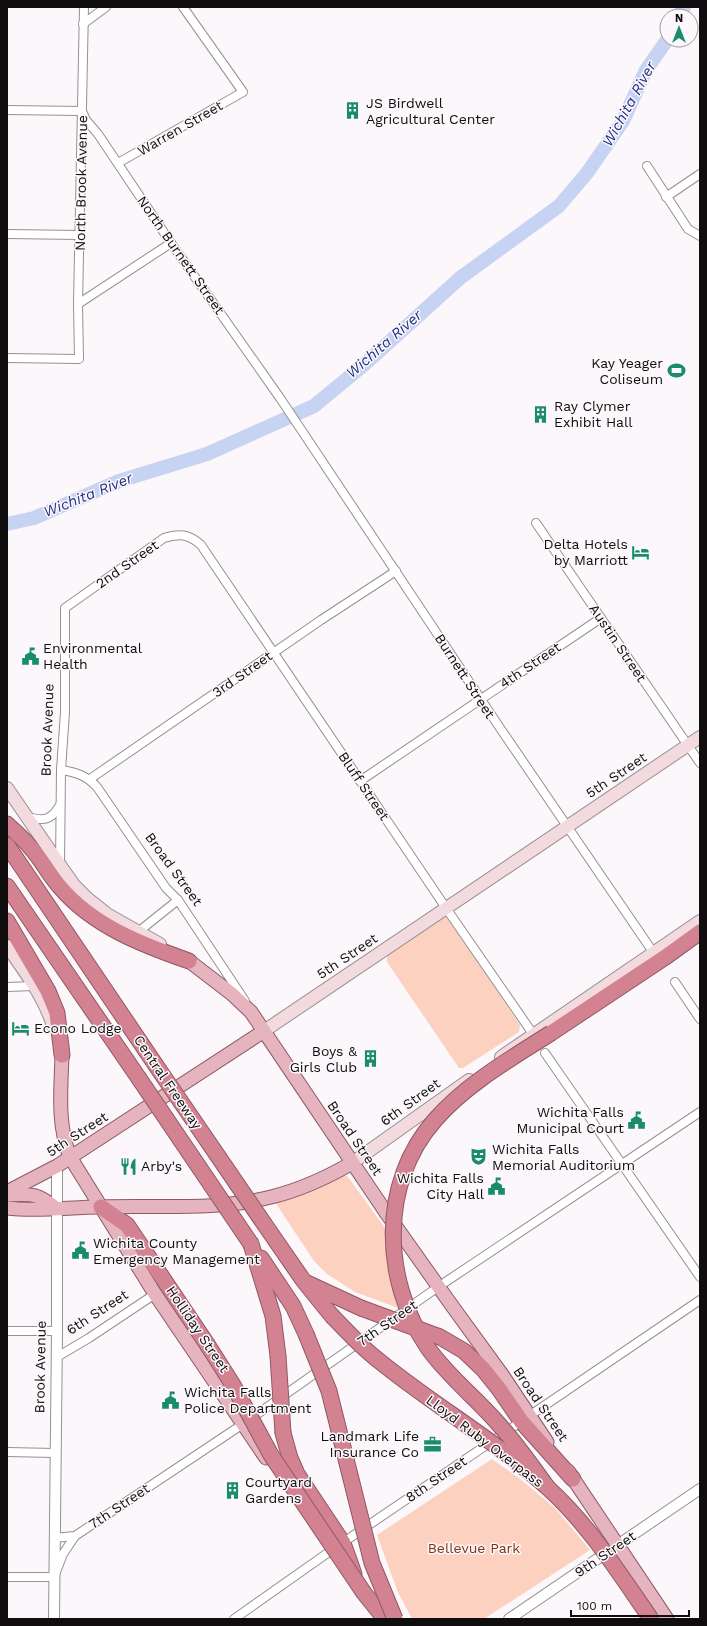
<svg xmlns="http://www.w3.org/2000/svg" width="707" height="1626" font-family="'Work Sans',sans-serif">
<rect width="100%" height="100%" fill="#fcf7fa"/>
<!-- green -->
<g fill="#fdd1c0">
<path d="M 444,917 L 449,918 L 520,1025 L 519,1032 L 463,1068 L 459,1068 L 387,962 L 387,955 Z"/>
<path d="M 341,1176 L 346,1176 L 348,1177 L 390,1235 L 402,1308 L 398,1308 L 355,1292 L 327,1274 L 314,1261 L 275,1202 L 317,1188 Z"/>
<path d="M 492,1459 L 519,1478 L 555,1508 L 590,1550 L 484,1619 L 412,1619 L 397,1590 L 377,1535 Z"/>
</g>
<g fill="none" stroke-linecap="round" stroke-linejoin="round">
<!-- river -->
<g stroke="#c7d3f2" stroke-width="14">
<path d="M 679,16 L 684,7"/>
<path d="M 7,524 L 34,518 L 119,481 L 207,454 L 314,406 L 366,363 L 460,278 L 559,206 L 587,173 L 623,121 L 646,70 L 667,40"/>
</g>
<defs>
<g id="minor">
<path d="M 83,24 L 106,7"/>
<path d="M 7,110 L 82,111 L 86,120 L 98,134 L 171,243 L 280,398 L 500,728 L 653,952"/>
<path d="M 118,163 L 243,92 L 183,7"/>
<path d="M 647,166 L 688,229 L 700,236"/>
<path d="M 666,197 L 700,174"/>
<path d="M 7,234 L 80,235"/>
<path d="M 78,304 L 171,243"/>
<path d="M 7,358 L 79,359 L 78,304 L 84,7"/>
<path d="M 536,523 L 700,763"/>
<path d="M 61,770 C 76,772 87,776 97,787 L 166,888 L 178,900 L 245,1001"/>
<path d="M 90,779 L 321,620 L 396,571"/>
<path d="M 360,781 L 601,618"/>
<path d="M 27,817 C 44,821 51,821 60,805"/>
<path d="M 60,865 L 61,770 L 65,712 L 65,608 L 164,538 C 179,533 189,534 201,545 L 446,908 L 533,1034"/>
<path d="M 138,932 L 178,900"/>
<path d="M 675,982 L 700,1019"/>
<path d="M 7,987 L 34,986"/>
<path d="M 545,1053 L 700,1277"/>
<path d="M 7,1331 L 57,1331"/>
<path d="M 57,1357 L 89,1338 L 155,1294"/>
<path d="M 7,1452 L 55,1453"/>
<path d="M 54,1538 L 75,1536"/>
<path d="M 7,1577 L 54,1577 L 63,1554 L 75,1536 L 243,1424 L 438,1287 L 700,1112"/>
<path d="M 234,1619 L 329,1552 L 700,1300"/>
</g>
<g id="tertiary">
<path d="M 54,1619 L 57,1331 L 57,1166"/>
<path d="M 509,1619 L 700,1489"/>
</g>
<g id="secondary">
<path d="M 7,788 L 60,865 L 74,885 L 87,898 L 107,914 L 160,944"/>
<path d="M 7,946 C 24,971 44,996 53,1026"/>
<path d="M 264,1031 L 700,737"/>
<path d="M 501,1057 L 700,921"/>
<path d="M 352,1163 L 469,1080"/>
</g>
<g id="primary">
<path d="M 189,961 L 232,994 L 251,1012 L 387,1214 L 450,1303 L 503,1376 L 547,1442"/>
<path d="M 62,1055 C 61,1090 57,1124 70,1157 L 155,1294 L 266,1458"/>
<path d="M 7,1192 L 57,1166 L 264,1031"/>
<path d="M 7,1195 C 32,1194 37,1193 56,1208"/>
<path d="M 7,1208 C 37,1212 71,1207 101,1207 C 158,1205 216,1211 271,1197 C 300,1190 326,1178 352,1163"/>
<path d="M 568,1471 L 667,1619"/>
</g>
<g id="motorway">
<path d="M 7,824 C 15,832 24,839 31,848 C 42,860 49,875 60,887 C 93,926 143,945 189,961"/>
<path d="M 7,845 L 155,1064"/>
<path d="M 7,886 L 138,1077"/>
<path d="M 7,921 L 48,991 L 57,1013 L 62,1055"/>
<path d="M 551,1033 L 664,958 L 700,932"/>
<path d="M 101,1207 L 127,1225 L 207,1344"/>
<path d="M 265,1225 L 303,1280 L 332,1316"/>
<path d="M 251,1244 L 273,1316 L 278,1356"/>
<path d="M 261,1258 L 293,1306 L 306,1334"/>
<path d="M 307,1283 L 361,1308"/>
<path d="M 440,1337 L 464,1351 L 483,1369 L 499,1389 L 521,1421 L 573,1479"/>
<path d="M 283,1433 L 290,1458 L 297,1474 L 343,1543 L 354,1574"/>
<path d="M 364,1593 L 385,1619"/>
</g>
</defs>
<!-- minor casing -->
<use href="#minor" stroke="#949093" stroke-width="10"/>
<!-- tertiary casing -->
<use href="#tertiary" stroke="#949093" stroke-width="12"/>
<!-- secondary casing -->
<use href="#secondary" stroke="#949093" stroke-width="14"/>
<!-- primary casing -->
<use href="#primary" stroke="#8e5964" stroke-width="15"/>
<!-- motorway casing -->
<use href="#motorway" stroke="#8e5964" stroke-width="17"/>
<!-- minor -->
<use href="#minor" stroke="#fff" stroke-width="8"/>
<!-- tertiary -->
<use href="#tertiary" stroke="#fff" stroke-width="10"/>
<!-- secondary -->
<use href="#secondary" stroke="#f2dade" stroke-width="12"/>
<!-- primary -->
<use href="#primary" stroke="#e5b4be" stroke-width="13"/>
<!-- motorway -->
<use href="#motorway" stroke="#d38292" stroke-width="15"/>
<defs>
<g id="motorway-bridge">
<path d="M 155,1064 L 265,1225"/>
<path d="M 138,1077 L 251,1244"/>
<path d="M 361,1308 L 440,1337"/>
<path d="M 332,1316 C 347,1331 361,1347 378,1360 C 433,1405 495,1440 548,1488 C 589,1525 619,1573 651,1619"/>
<path d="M 306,1334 L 329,1391 L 372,1563 L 395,1619"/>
<path d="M 207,1344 L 233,1385 L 271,1455 L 364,1593"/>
<path d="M 278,1356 L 283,1433"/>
<path d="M 548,1488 C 533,1468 519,1447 502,1428 C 479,1400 449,1378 428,1348 C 382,1280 379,1183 435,1120 C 466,1084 512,1058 551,1033"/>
</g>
</defs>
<!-- motorway-bridge casing -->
<use href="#motorway-bridge" stroke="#8e5964" stroke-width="17" stroke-linecap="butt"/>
<!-- motorway-bridge -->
<use href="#motorway-bridge" stroke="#d38292" stroke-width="15"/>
</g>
<!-- icons -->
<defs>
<symbol id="building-bare" viewBox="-9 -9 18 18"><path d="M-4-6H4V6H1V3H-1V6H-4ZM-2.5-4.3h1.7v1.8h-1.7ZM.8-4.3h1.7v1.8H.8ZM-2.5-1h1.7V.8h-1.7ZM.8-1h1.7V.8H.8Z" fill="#188c6d" stroke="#fcf7fa" stroke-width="2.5" paint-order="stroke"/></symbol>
<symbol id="stadium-bare" viewBox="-9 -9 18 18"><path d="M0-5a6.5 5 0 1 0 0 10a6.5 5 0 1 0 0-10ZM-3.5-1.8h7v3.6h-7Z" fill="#188c6d" stroke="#fcf7fa" stroke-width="2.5" paint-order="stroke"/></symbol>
<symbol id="hotel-bare" viewBox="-9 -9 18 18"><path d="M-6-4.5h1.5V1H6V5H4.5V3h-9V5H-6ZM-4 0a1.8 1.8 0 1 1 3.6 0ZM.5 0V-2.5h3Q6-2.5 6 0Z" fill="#188c6d" stroke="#fcf7fa" stroke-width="2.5" paint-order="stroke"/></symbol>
<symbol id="civic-bare" viewBox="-9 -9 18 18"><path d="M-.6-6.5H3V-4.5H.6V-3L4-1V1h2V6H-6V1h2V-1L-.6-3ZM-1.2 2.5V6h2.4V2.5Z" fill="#188c6d" stroke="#fcf7fa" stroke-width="2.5" paint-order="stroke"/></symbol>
<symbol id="theatre-bare" viewBox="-9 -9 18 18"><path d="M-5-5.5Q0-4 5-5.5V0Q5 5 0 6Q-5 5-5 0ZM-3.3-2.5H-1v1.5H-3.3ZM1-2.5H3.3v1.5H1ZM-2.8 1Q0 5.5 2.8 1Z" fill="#188c6d" stroke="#fcf7fa" stroke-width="2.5" paint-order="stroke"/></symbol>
<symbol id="restaurant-bare" viewBox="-9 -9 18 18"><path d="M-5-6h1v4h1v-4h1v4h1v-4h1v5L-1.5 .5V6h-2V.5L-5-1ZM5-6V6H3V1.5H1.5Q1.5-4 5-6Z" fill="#188c6d" stroke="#fcf7fa" stroke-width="2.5" paint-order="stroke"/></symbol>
<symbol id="office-bare" viewBox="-9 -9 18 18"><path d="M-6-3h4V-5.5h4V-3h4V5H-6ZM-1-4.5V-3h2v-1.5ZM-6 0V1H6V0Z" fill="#188c6d" stroke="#fcf7fa" stroke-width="2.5" paint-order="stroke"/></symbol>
</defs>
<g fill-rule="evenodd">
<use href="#building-bare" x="340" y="98" width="25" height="25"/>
<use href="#stadium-bare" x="664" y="358" width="25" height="25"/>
<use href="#building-bare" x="528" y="402" width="25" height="25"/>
<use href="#hotel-bare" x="628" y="540" width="25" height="25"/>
<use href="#civic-bare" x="18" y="644" width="25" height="25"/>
<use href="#hotel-bare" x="8" y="1016" width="25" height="25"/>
<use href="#building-bare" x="358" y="1046" width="25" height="25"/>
<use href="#civic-bare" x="624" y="1108" width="25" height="25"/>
<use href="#theatre-bare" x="466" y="1144" width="25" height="25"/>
<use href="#restaurant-bare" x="116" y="1154" width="25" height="25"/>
<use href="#civic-bare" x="484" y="1174" width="25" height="25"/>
<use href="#civic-bare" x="68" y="1238" width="25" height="25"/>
<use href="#civic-bare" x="158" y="1388" width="25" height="25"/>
<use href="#office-bare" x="420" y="1432" width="25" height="25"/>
<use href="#building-bare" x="220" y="1478" width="25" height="25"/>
</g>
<g text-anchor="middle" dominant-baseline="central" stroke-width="3" stroke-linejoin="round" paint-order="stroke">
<!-- poi labels -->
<g font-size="14" fill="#0f0d0e" stroke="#fcf7fa" text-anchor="start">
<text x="366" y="103">JS Birdwell<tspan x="366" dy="16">Agricultural Center</tspan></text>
<text x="663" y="363" text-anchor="end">Kay Yeager<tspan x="663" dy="16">Coliseum</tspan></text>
<text x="554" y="406">Ray Clymer<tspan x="554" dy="16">Exhibit Hall</tspan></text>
<text x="628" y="544" text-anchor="end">Delta Hotels<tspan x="628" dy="16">by Marriott</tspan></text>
<text x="43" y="648">Environmental<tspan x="43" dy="16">Health</tspan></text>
<text x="34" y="1028">Econo Lodge</text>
<text x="357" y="1051" text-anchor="end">Boys &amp;<tspan x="357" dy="16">Girls Club</tspan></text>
<text x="624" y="1112" text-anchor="end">Wichita Falls<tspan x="624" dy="16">Municipal Court</tspan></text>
<text x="492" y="1149">Wichita Falls<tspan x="492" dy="16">Memorial Auditorium</tspan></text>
<text x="141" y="1166">Arby's</text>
<text x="484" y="1178" text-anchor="end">Wichita Falls<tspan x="484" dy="16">City Hall</tspan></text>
<text x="93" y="1243">Wichita County<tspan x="93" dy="16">Emergency Management</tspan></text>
<text x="184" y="1392">Wichita Falls<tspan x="184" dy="16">Police Department</tspan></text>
<text x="419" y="1436" text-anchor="end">Landmark Life<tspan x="419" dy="16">Insurance Co</tspan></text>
<text x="245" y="1482">Courtyard<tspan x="245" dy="16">Gardens</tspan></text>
</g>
<!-- street labels -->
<g font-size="14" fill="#0f0d0e" stroke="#fcf7fa">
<text transform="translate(180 128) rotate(-30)">Warren Street</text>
<text transform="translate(81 183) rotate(-89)">North Brook Avenue</text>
<text transform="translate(181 255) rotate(55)">North Burnett Street</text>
<text transform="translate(127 564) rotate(-35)">2nd Street</text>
<text transform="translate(618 643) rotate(56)">Austin Street</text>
<text transform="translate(530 665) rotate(-34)">4th Street</text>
<text transform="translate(242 674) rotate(-35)">3rd Street</text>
<text transform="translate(465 676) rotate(57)">Burnett Street</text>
<text transform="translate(47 730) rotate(-88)">Brook Avenue</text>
<text transform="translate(616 775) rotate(-34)">5th Street</text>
<text transform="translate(364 786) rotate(56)">Bluff Street</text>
<text transform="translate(174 869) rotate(54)">Broad Street</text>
<text transform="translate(347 956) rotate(-34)">5th Street</text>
<text transform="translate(168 1082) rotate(56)">Central Freeway</text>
<text transform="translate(410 1102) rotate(-36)">6th Street</text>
<text transform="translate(77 1134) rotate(-33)">5th Street</text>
<text transform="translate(355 1138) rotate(56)">Broad Street</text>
<text transform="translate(97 1312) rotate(-33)">6th Street</text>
<text transform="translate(387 1323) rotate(-35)">7th Street</text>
<text transform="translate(198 1329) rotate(56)">Holliday Street</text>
<text transform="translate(40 1367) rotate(-89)">Brook Avenue</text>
<text transform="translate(541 1404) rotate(56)">Broad Street</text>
<text transform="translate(485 1441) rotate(37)">Lloyd Ruby Overpass</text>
<text transform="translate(436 1479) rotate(-34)">8th Street</text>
<text transform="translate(119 1506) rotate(-34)">7th Street</text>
<text transform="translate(605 1554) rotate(-34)">9th Street</text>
</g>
<!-- park labels -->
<g font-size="14" fill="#7f3313" stroke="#fcf7fa">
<text x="474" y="1548">Bellevue Park</text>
</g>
<!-- water labels -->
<g font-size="15" font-style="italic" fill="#1e3186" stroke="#fcf7fa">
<text transform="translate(629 104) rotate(-61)">Wichita River</text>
<text transform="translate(384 344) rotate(-41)">Wichita River</text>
<text transform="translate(88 495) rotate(-22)">Wichita River</text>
</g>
</g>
<!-- border -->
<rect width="707" height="1626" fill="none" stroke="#0f0d0e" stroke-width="16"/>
<!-- north arrow -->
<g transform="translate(679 28)"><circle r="19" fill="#fcf7fa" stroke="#9d999c"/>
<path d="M0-3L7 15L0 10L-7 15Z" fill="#188c6d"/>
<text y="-6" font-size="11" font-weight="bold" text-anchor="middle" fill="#0f0d0e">N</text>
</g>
<!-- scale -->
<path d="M571 1610v6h118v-6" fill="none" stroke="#0f0d0e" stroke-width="2"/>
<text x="577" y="1610" font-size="12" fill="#0f0d0e" stroke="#fcf7fa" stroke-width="3" paint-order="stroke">100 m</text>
</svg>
